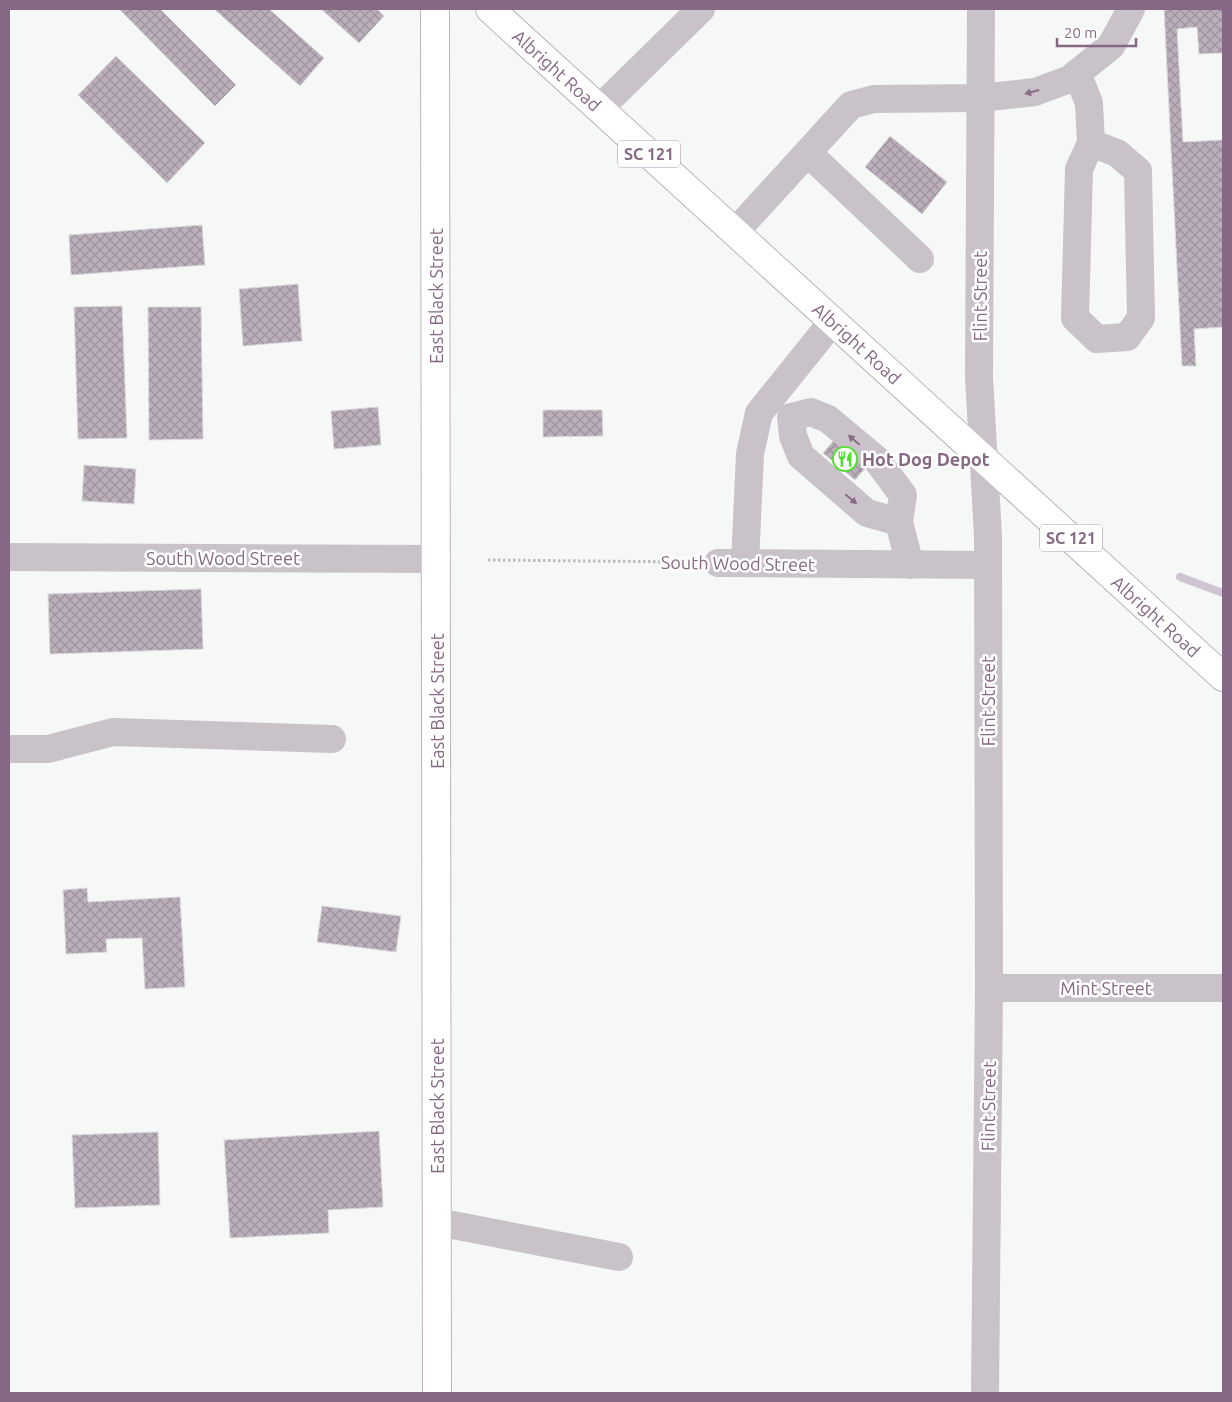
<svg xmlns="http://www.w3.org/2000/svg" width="1232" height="1402" font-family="Ubuntu,sans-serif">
<defs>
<pattern id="building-cross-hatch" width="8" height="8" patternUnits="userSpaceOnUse" patternTransform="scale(1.25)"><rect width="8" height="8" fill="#bcafbc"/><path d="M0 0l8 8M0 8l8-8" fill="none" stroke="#9e929e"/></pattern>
</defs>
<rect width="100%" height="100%" fill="#f5f8f7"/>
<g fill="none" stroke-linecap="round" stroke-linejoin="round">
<!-- stream -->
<path stroke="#cfc5d2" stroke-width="8" d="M 1180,577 L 1223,593"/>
</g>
<!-- building -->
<g fill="url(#building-cross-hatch)" stroke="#d8dad9">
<path d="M 119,9 L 160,9 L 236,85 L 215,106 Z"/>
<path d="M 214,9 L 269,9 L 324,58 L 300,86 Z"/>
<path d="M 321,9 L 377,9 L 384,16 L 359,43 Z"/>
<path d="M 1164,9 L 1223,9 L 1223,53 L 1199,54 L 1197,27 L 1177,29 L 1183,142 L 1223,140 L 1223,327 L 1194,329 L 1196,366 L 1182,366 Z"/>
<path d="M 116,56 L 205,143 L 167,183 L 78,95 Z"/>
<path d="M 890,136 L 947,182 L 922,214 L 865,167 Z"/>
<path d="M 202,225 L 205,265 L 71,275 L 69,235 Z"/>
<path d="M 298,284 L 302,341 L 243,346 L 239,289 Z"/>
<path d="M 122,306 L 127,438 L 78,439 L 74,307 Z"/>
<path d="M 148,307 L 201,307 L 203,439 L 149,440 Z"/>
<path d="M 378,407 L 381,445 L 334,449 L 331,411 Z"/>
<path d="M 543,410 L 602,410 L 603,436 L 543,437 Z"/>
<path d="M 836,438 L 867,466 L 855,480 L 823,453 Z"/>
<path d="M 84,465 L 136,469 L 134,504 L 82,501 Z"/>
<path d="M 201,589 L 203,649 L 50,654 L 48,594 Z"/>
<path d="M 87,888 L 88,902 L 180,897 L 185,987 L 145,989 L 142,938 L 106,939 L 107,952 L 66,954 L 63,890 Z"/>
<path d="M 322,906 L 401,916 L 396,952 L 317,942 Z"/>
<path d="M 379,1131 L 383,1207 L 328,1210 L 329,1233 L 230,1238 L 224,1140 Z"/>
<path d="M 158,1132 L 160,1205 L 75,1208 L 72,1135 Z"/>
</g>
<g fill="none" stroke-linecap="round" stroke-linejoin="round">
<defs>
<path id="major" d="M 435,9 L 437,1393"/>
<path id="highway" d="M 490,9 L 1223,677"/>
</defs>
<!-- major casing -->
<use href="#major" stroke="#bdb5bd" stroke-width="30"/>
<!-- highway casing -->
<use href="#highway" stroke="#bcb5bc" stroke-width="30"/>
<!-- path -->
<path stroke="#c0babf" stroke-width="3" stroke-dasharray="2.5 2.5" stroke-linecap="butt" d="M 488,560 L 693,562"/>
<!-- minor -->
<g stroke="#c9c2c9" stroke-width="28">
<path d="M 981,9 L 979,377 L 988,536 L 989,988 L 985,1393"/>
<path d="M 1077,73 L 1089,103 L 1091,143 L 1079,169 L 1075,318 L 1097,339 L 1127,337 L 1141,318 L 1138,171 L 1117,153 L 1091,143"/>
<path d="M 600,108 L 701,9"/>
<path d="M 808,153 L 920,259"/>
<path d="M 735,232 L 851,105 L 874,99 L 980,98 L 1035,92 L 1070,79 L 1111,46 L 1131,9"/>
<path d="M 899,522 L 867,513 L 801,456 L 793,436 L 791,417 L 811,412 L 828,419 L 876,459 L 903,495 L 899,522 L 910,565"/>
<path d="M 9,557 L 437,559"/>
<path d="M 718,563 L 988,565"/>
<path d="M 745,563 L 750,454 L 759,413 L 833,321"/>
<path d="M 9,749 L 48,749 L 113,732 L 332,739"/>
<path d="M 989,988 L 1223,988"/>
<path d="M 437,1222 L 619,1257"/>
</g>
<!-- major -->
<use href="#major" stroke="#fff" stroke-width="28"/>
<!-- highway -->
<use href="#highway" stroke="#fff" stroke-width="28"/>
</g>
<!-- one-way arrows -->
<defs><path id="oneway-solid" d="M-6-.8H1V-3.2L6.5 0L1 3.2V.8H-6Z" transform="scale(1.25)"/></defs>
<g fill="#896c88">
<use href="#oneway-solid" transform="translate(1032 92) rotate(165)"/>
<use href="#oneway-solid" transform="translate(854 440) rotate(-140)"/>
<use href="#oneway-solid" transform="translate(851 499) rotate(40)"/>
</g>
<!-- icons -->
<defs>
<symbol id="restaurant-ring" viewBox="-11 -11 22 22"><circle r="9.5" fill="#fff" stroke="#4fdf2f" stroke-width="1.5"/><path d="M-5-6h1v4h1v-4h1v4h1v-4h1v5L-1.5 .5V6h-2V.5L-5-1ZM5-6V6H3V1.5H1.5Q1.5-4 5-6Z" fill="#4fdf2f"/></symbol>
</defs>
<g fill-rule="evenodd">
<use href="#restaurant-ring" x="831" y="445" width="28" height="28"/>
</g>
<g text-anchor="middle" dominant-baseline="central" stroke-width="5" stroke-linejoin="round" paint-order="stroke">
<!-- shield labels -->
<g fill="#fff" stroke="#aa95aa" stroke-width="1">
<rect x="618" y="140.5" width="62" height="27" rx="4"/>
<rect x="1040" y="524.5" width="62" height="27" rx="4"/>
</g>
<g font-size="16" font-weight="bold" fill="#866885">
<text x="649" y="154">SC 121</text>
<text x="1071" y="538">SC 121</text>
</g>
<!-- street labels -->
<g font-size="18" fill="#866885" stroke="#fff">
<text transform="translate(557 70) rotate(42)">Albright Road</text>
<text transform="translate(436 296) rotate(-90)">East Black Street</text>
<text transform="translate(980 296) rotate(-90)">Flint Street</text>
<text transform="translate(857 343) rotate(42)">Albright Road</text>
<text x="223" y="558">South Wood Street</text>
<text transform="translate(738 563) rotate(1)">South Wood Street</text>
<text transform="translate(1156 616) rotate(42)">Albright Road</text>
<text transform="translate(437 701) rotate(-90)">East Black Street</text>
<text transform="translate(988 701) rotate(-90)">Flint Street</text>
<text x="1106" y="988">Mint Street</text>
<text transform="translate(437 1106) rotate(-90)">East Black Street</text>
<text transform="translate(988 1106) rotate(-89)">Flint Street</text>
</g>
<!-- poi labels -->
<g font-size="18" font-weight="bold" fill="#866885" stroke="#fff" text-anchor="start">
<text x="862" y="459">Hot Dog Depot</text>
</g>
</g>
<!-- border -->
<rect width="1232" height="1402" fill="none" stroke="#866885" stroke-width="20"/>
<!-- scale -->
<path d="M1057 38v8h79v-8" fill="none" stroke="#866885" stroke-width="2.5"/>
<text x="1064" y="38" font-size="15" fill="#866885" stroke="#ffffff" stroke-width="4" paint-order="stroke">20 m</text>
</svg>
